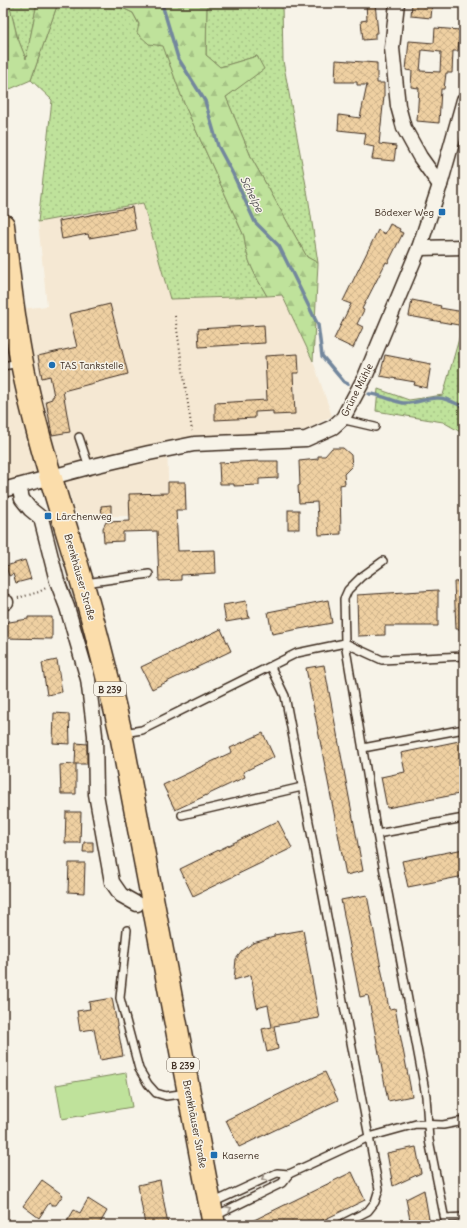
<svg xmlns="http://www.w3.org/2000/svg" width="467" height="1228" font-family="Delius,sans-serif">
<defs>
<pattern id="grass-dots" width="8" height="8" patternUnits="userSpaceOnUse"><rect width="8" height="8" fill="#bfe29b"/><path d="M2 2h.1M6 6h.1" fill="none" stroke="#a5c285" stroke-width="1.8" stroke-linecap="round"/></pattern>
<pattern id="forest-firs" width="22" height="20" patternUnits="userSpaceOnUse"><rect width="22" height="20" fill="#bfe29b"/><path d="M5 1l3.5 6h-7zM16 11l3.5 6h-7z" fill="#a5c285"/></pattern>
<pattern id="building-cross-hatch" width="8" height="8" patternUnits="userSpaceOnUse"><rect width="8" height="8" fill="#efd0a2"/><path d="M0 0l8 8M0 8l8-8" fill="none" stroke="#ceb38b"/></pattern>
</defs>
<rect width="100%" height="100%" fill="#f7f3e8"/>
<filter id="ink" filterUnits="userSpaceOnUse"><feTurbulence type="fractalNoise" baseFrequency=".025" numOctaves="2"/><feDisplacementMap in="SourceGraphic" scale="8" xChannelSelector="R" yChannelSelector="G"/><feConvolveMatrix kernelMatrix="1 2 1 2 8 2 1 2 1" color-interpolation-filters="sRGB"/></filter>
<g filter="url(#ink)">
<!-- built -->
<path fill="#f5e8d3" d="M 143,203 L 170,299 L 282,295 L 313,361 L 332,416 L 306,430 L 204,436 L 167,441 L 169,515 L 77,517 L 61,471 L 3,485 L 3,311 L 47,306 L 38,222 Z"/>
<!-- grass -->
<g fill="url(#grass-dots)" stroke="#7d865c">
<path d="M 9,3 L 37,3 L 26,60 L 17,36 Z"/>
<path d="M 58,3 L 112,3 L 133,13 L 149,44 L 163,45 L 185,106 L 244,236 C 247,263 254,273 267,296 L 170,299 L 143,203 L 38,222 L 52,100 L 31,80 Z"/>
<path d="M 207,3 L 282,3 L 283,61 L 308,196 L 318,263 L 307,257 L 252,159 L 226,97 L 263,69 L 257,56 L 220,67 L 206,55 Z"/>
<path d="M 460,335 L 464,336 L 464,434 L 443,422 L 376,411 L 378,389 L 409,400 L 443,395 Z"/>
</g>
<!-- forest -->
<g fill="url(#forest-firs)" stroke="#7d865c">
<path d="M 3,3 L 9,3 L 17,36 L 26,59 L 37,3 L 58,3 L 31,80 L 3,92 Z"/>
<path d="M 112,3 L 207,3 L 206,55 L 220,67 L 257,56 L 264,69 L 226,97 L 252,159 L 307,257 L 318,263 L 313,361 L 282,295 L 267,296 C 254,273 247,263 244,236 L 185,106 L 163,46 L 149,44 L 137,33 L 139,24 L 133,13 Z"/>
</g>
<!-- garden -->
<path fill="#bfe29b" stroke="#7d865c" d="M 126,1073 L 132,1107 L 62,1119 L 56,1085 Z"/>
<g fill="none" stroke-linecap="round" stroke-linejoin="round">
<!-- stream -->
<g stroke="#73879d" stroke-width="3.5">
<path d="M 154,3 L 162,4 L 178,58 L 205,101 L 218,146 L 233,174 L 255,222 L 279,246 L 318,325 L 322,356 L 344,382 L 348,384"/>
<path d="M 369,394 C 381,394 391,401 403,403 C 415,404 426,398 437,398 C 446,397 456,404 464,407"/>
</g>
</g>
<!-- building -->
<g fill="url(#building-cross-hatch)" stroke="#3b2a1e" fill-rule="evenodd">
<path d="M 366,3 L 375,3 L 378,33 L 375,33 L 375,39 L 363,40 L 361,21 L 367,20 Z"/>
<path d="M 412,3 L 426,5 L 426,6 L 432,7 L 431,18 L 411,16 Z"/>
<path d="M 435,28 L 460,30 L 458,51 L 453,51 L 452,73 L 446,73 L 444,89 L 441,89 L 439,123 L 417,121 L 419,88 L 411,87 L 412,71 L 406,70 L 409,41 L 434,43 ZM 422,50 L 441,52 L 440,72 L 420,71 Z"/>
<path d="M 336,60 L 377,63 L 377,83 L 384,83 L 384,96 L 379,144 L 396,146 L 394,161 L 372,159 L 374,147 L 364,145 L 366,133 L 338,130 L 339,115 L 360,118 L 367,85 L 357,85 L 357,82 L 335,82 Z"/>
<path d="M 132,207 L 136,230 L 89,238 L 88,234 L 62,239 L 59,221 Z"/>
<path d="M 390,224 L 400,229 L 399,231 L 403,233 L 388,263 L 386,262 L 362,309 L 364,310 L 357,324 L 363,327 L 353,348 L 334,339 L 351,304 L 343,301 L 378,230 L 385,234 Z"/>
<path d="M 412,300 L 441,306 L 440,308 L 464,312 L 464,326 L 409,316 Z"/>
<path d="M 110,304 L 128,374 L 63,391 L 70,432 L 52,435 L 46,401 L 52,399 L 52,397 L 54,396 L 50,376 L 42,378 L 38,356 L 77,347 L 69,314 Z"/>
<path d="M 264,325 L 265,343 L 199,347 L 198,329 Z"/>
<path d="M 298,354 L 299,373 L 293,373 L 295,414 L 273,415 L 273,411 L 255,412 L 255,418 L 215,420 L 215,403 L 267,400 L 265,356 Z"/>
<path d="M 385,355 L 431,364 L 427,388 L 414,385 L 415,382 L 380,376 Z"/>
<path d="M 332,448 L 343,448 L 351,455 L 352,466 L 344,474 L 345,484 L 340,485 L 341,534 L 319,535 L 317,502 L 299,503 L 298,486 L 300,485 L 299,461 L 318,459 L 318,456 L 325,456 Z"/>
<path d="M 258,461 L 278,461 L 278,478 L 259,479 L 259,485 L 234,486 L 234,484 L 220,484 L 219,463 Z"/>
<path d="M 168,482 L 185,482 L 186,510 L 176,510 L 178,551 L 215,550 L 216,573 L 181,575 L 181,580 L 159,581 L 157,531 L 123,532 L 123,541 L 104,542 L 103,528 L 106,522 L 130,521 L 129,494 L 168,493 Z"/>
<path d="M 111,505 L 111,515 L 102,515 L 101,506 Z"/>
<rect x="288" y="510" width="11" height="19"/>
<path d="M 25,560 L 31,579 L 16,583 L 13,574 L 9,576 L 6,566 Z"/>
<path d="M 464,581 L 464,629 L 456,629 L 454,582 Z"/>
<path d="M 438,590 L 438,626 L 385,626 L 385,635 L 358,636 L 357,595 Z"/>
<path d="M 328,600 L 332,623 L 272,634 L 268,612 Z"/>
<path d="M 246,601 L 249,618 L 226,622 L 223,605 Z"/>
<path d="M 28,617 L 52,617 L 52,639 L 5,638 L 3,623 L 28,619 Z"/>
<path d="M 221,629 L 231,651 L 152,689 L 141,667 Z"/>
<path d="M 57,660 L 62,692 L 47,695 L 42,663 Z"/>
<path d="M 324,665 L 363,871 L 346,875 L 306,668 Z"/>
<path d="M 54,713 L 69,714 L 70,744 L 53,743 Z"/>
<path d="M 263,733 L 274,757 L 243,772 L 245,777 L 175,810 L 163,785 L 232,752 L 230,748 Z"/>
<path d="M 464,740 L 464,793 L 387,808 L 381,777 L 405,772 L 401,753 Z"/>
<path d="M 76,743 L 87,744 L 87,764 L 76,764 L 76,794 L 61,794 L 60,765 L 75,764 Z"/>
<path d="M 66,812 L 81,812 L 80,843 L 65,843 Z"/>
<path d="M 278,821 L 292,848 L 193,896 L 180,869 Z"/>
<path d="M 84,842 L 93,842 L 93,852 L 83,852 Z"/>
<path d="M 464,849 L 464,876 L 408,887 L 402,861 Z"/>
<path d="M 69,863 L 85,863 L 84,893 L 68,892 Z"/>
<path d="M 367,895 L 389,1009 L 395,1008 L 412,1096 L 388,1101 L 368,995 L 360,997 L 341,900 Z"/>
<path d="M 303,930 L 319,1018 L 274,1026 L 278,1049 L 267,1052 L 262,1029 L 272,1027 L 268,1005 L 257,1008 L 251,975 L 234,980 L 236,959 L 242,951 L 253,943 L 274,937 L 274,935 Z"/>
<path d="M 112,998 L 123,1056 L 100,1060 L 94,1029 L 80,1031 L 77,1011 L 90,1009 L 89,1002 Z"/>
<path d="M 325,1072 L 338,1100 L 239,1147 L 226,1120 Z"/>
<path d="M 416,1147 L 421,1173 L 393,1186 L 387,1153 Z"/>
<path d="M 352,1172 L 365,1200 L 313,1225 L 244,1225 Z"/>
<path d="M 42,1180 L 63,1195 L 56,1205 L 52,1205 L 49,1203 L 39,1218 L 23,1206 Z"/>
<path d="M 160,1180 L 168,1225 L 145,1225 L 138,1185 Z"/>
<path d="M 424,1190 L 430,1225 L 411,1225 L 406,1199 Z"/>
<path d="M 88,1199 L 107,1211 L 99,1225 L 65,1225 L 74,1210 L 80,1213 Z"/>
</g>
<g fill="none" stroke-linecap="round" stroke-linejoin="round">
<defs>
<g id="lane">
<path d="M 3,366 L 19,363"/>
<path d="M 343,418 L 349,421 L 375,427"/>
<path d="M 79,437 L 89,467"/>
<path d="M 383,561 L 361,577 L 348,590 L 344,599 L 345,643 L 377,834 L 426,1096 L 429,1140 L 446,1225"/>
<path d="M 85,583 L 149,574"/>
<path d="M 123,733 L 142,730 L 297,653 L 345,643 L 382,660 L 464,656"/>
<path d="M 363,748 L 464,729"/>
<path d="M 182,815 L 302,787"/>
<path d="M 377,834 L 464,818"/>
<path d="M 127,930 L 120,998 L 139,1069 L 148,1084 L 156,1093 L 166,1096 L 187,1093"/>
<path d="M 212,1203 L 277,1173 L 289,1174"/>
<path d="M 215,1216 L 282,1183 L 289,1174 L 369,1137 L 285,696 L 271,667"/>
<path d="M 445,1218 L 464,1217"/>
<path d="M 340,1225 L 368,1211 L 375,1202 L 379,1189 L 369,1137 L 416,1124 L 443,1125 L 464,1121"/>
</g>
<g id="street">
<path d="M 397,3 L 392,48 L 398,106 L 404,128 L 420,157 L 440,185"/>
<path d="M 419,248 L 464,247"/>
<path d="M 19,486 L 22,499 L 30,509 L 41,518 L 57,581 L 67,607 L 88,679 L 95,735 L 96,794 L 112,882 L 121,895 L 137,904"/>
<path d="M 3,490 L 89,467 L 149,453 L 194,444 L 306,439 L 333,427 L 343,418 L 365,377 L 419,248 L 440,185 L 464,100"/>
<path d="M 3,603 L 6,602"/>
</g>
<path id="primary" d="M 3,225 C 8,271 13,318 22,363 C 36,437 61,509 82,582 C 97,632 109,683 121,734 L 214,1225"/>
</defs>
<!-- lane casing -->
<use href="#lane" stroke="#3b2a1e" stroke-width="10"/>
<!-- street casing -->
<use href="#street" stroke="#3b2a1e" stroke-width="17"/>
<!-- primary casing -->
<use href="#primary" stroke="#3b2a1e" stroke-width="25"/>
<!-- path -->
<g stroke="#3b2a1e" stroke-width="2" stroke-dasharray="1 3" stroke-linecap="butt">
<path d="M 175,316 L 192,431"/>
<path d="M 18,598 L 39,592 L 46,588"/>
</g>
<!-- lane -->
<use href="#lane" stroke="#f7f3e8" stroke-width="7"/>
<!-- street -->
<use href="#street" stroke="#f7f3e8" stroke-width="14"/>
<!-- primary -->
<use href="#primary" stroke="#fbddab" stroke-width="22"/>
</g>
<!-- one-way arrows -->
<defs><path id="oneway-chevron" d="M-2-3.5L2.5 0L-2 3.5" fill="none" stroke-width="1.6" stroke-linecap="round" stroke-linejoin="round"/></defs>
<g stroke="#998e83">
<use href="#oneway-chevron" transform="translate(264 1178) rotate(155)"/>
<use href="#oneway-chevron" transform="translate(229 1209) rotate(-26)"/>
</g>
</g>
<!-- markers -->
<g fill="#1f6fb2" stroke="#f7f3e8" stroke-width="1.5">
<rect x="438" y="208" width="8" height="8" rx="2"/>
<circle cx="52" cy="365" r="4"/>
<rect x="44" y="512" width="8" height="8" rx="2"/>
<rect x="210" y="1151" width="8" height="8" rx="2"/>
</g>
<g text-anchor="middle" dominant-baseline="central" stroke-width="3" stroke-linejoin="round" paint-order="stroke">
<!-- shield labels -->
<g fill="#f7f3e8" stroke="#73665b" stroke-width="1">
<rect x="94" y="682" width="32" height="14" rx="3"/>
<rect x="167" y="1058" width="32" height="14" rx="3"/>
</g>
<g font-size="9" font-weight="bold" fill="#3b2a1e">
<text x="110" y="689">B 239</text>
<text x="183" y="1065">B 239</text>
</g>
<!-- poi labels -->
<g font-size="10" fill="#3b2a1e" stroke="#f7f3e8" text-anchor="start">
<text x="434" y="212" text-anchor="end">Bödexer Weg</text>
<text x="60" y="365">TAS Tankstelle</text>
<text x="56" y="516">Lärchenweg</text>
<text x="222" y="1155">Kaserne</text>
</g>
<!-- street labels -->
<g font-size="10" fill="#3b2a1e" stroke="#f7f3e8">
<text transform="translate(357 390) rotate(-63)">Grüne Mühle</text>
<text transform="translate(80 577) rotate(74)">Brenkhäuser Straße</text>
<text transform="translate(195 1124) rotate(79)">Brenkhäuser Straße</text>
</g>
<!-- water labels -->
<g font-size="11" font-style="italic" fill="#525153" stroke="#f7f3e8">
<text transform="translate(252 194) rotate(64)">Schelpe</text>
</g>
</g>
<!-- margin -->
<rect width="467" height="1228" fill="none" stroke="#f7f3e8" stroke-width="16"/>
<rect x="8" y="8" width="451" height="1212" fill="none" stroke="#3b2a1e" stroke-width="1.5" filter="url(#ink)"/>
</svg>
